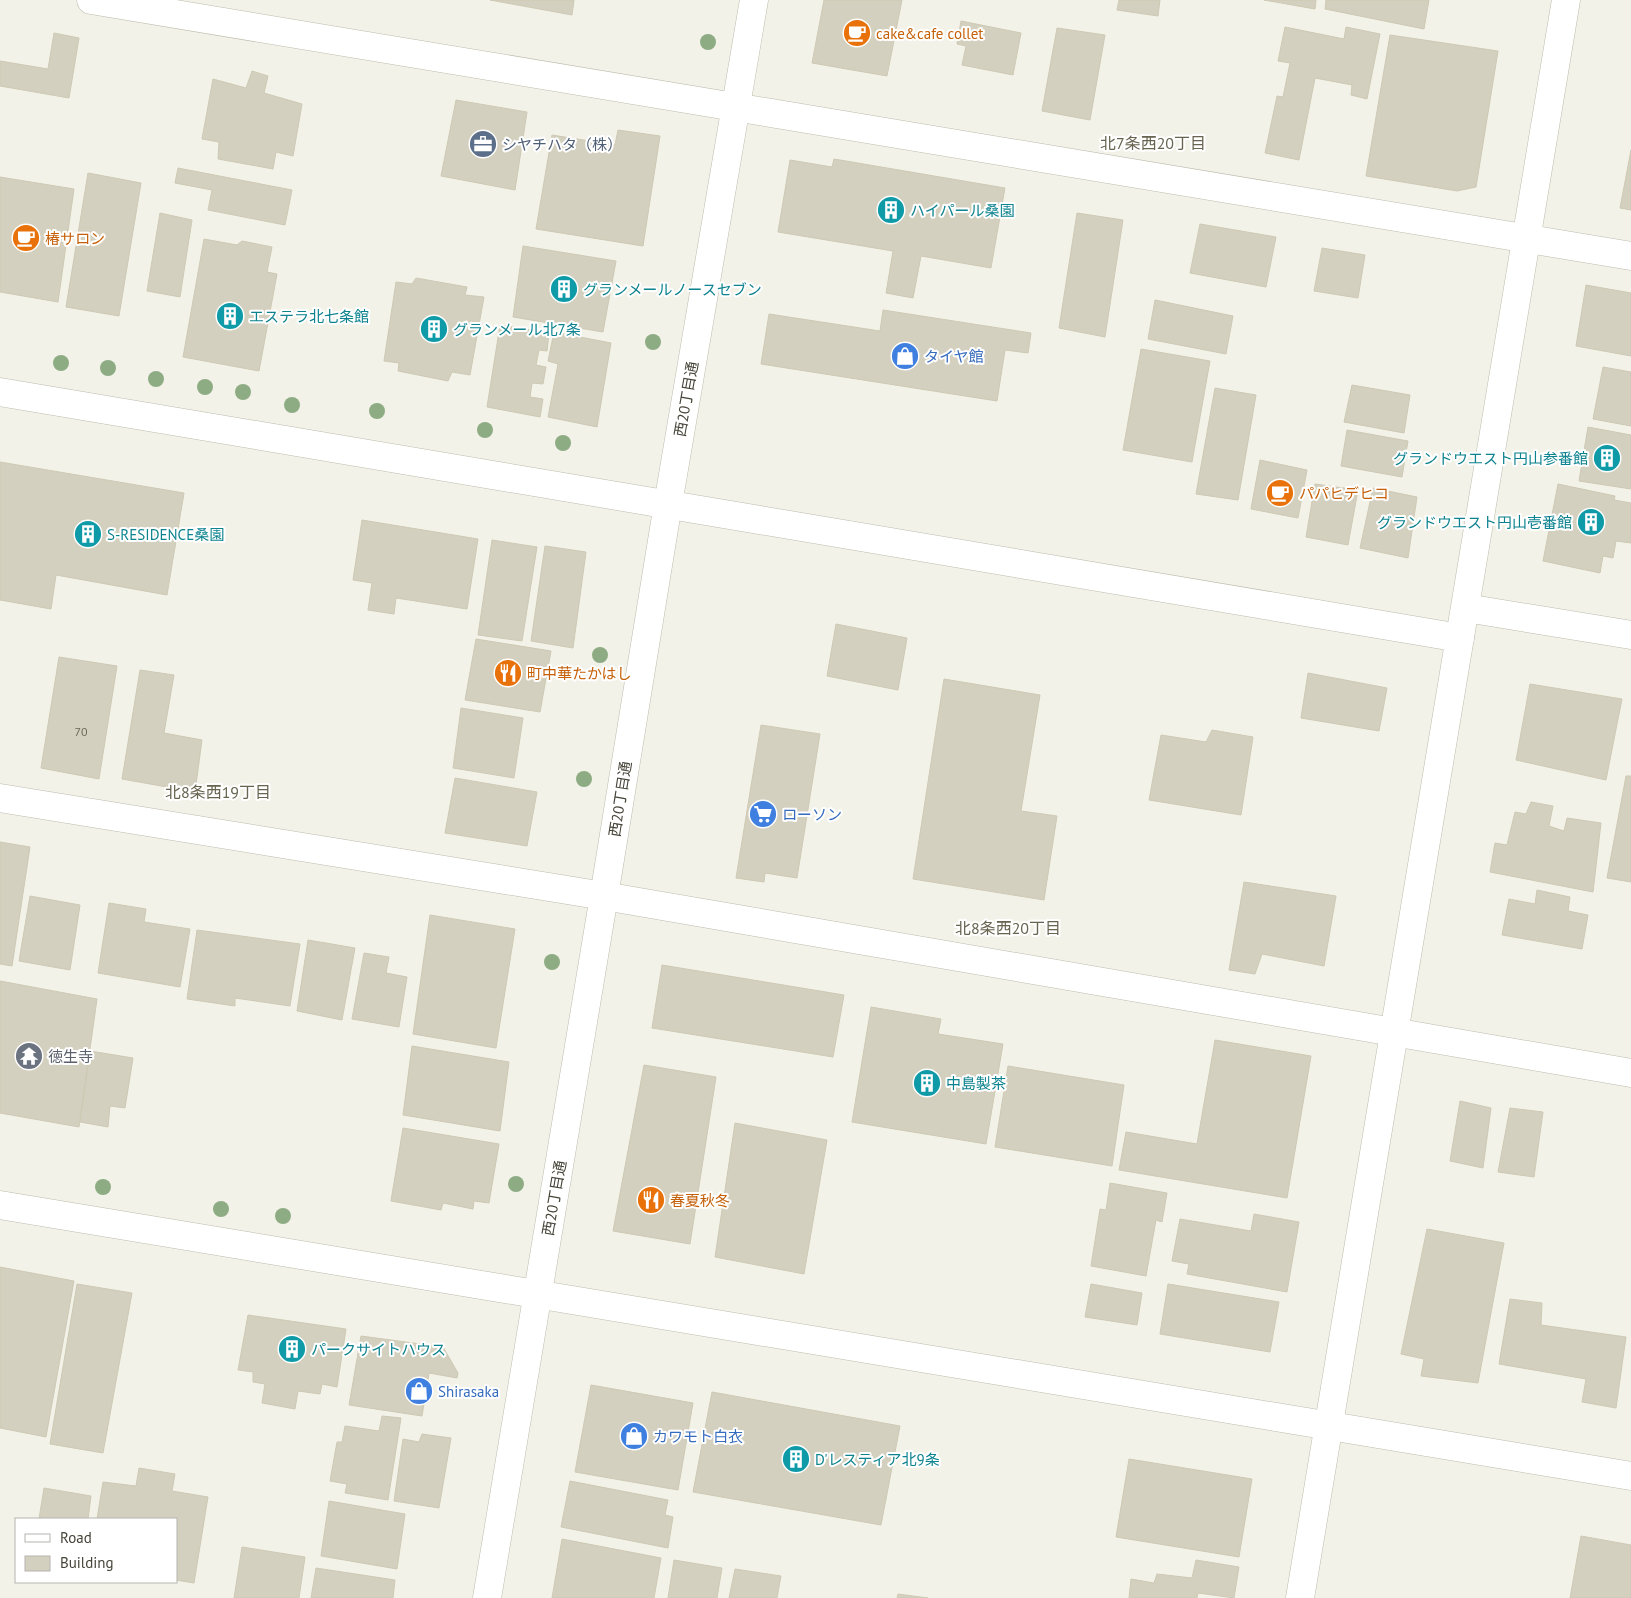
<svg xmlns="http://www.w3.org/2000/svg" width="1631" height="1598" font-family="'PT Sans','Noto Sans JP',sans-serif">
<rect width="100%" height="100%" fill="#f3f2e9"/>
<!-- building -->
<g fill="#d4d0bf" stroke="#cec9b3">
<path d="M 490,0 L 574,0 L 572,15 Z"/>
<path d="M 824,0 L 902,0 L 887,76 L 812,63 Z"/>
<path d="M 1119,0 L 1160,0 L 1158,16 L 1117,10 Z"/>
<path d="M 1264,0 L 1316,0 L 1315,9 Z"/>
<path d="M 1326,0 L 1429,0 L 1424,29 L 1325,9 Z"/>
<path d="M 961,21 L 1021,33 L 1013,75 L 962,65 L 966,46 L 957,44 Z"/>
<path d="M 1285,27 L 1344,39 L 1346,27 L 1380,34 L 1367,99 L 1351,95 L 1352,85 L 1315,78 L 1299,160 L 1265,153 L 1277,96 L 1283,97 L 1290,63 L 1278,61 Z"/>
<path d="M 1057,28 L 1105,35 L 1090,120 L 1042,111 Z"/>
<path d="M 54,33 L 79,38 L 69,98 L 0,86 L 0,61 L 48,69 Z"/>
<path d="M 1390,35 L 1498,51 L 1476,187 L 1457,191 L 1366,176 Z"/>
<path d="M 252,71 L 268,76 L 264,93 L 302,104 L 293,156 L 276,152 L 273,169 L 218,159 L 219,142 L 202,139 L 213,79 L 246,88 Z"/>
<path d="M 456,100 L 527,112 L 515,190 L 441,176 Z"/>
<path d="M 618,130 L 660,136 L 643,246 L 536,229 L 552,135 L 615,145 Z"/>
<path d="M 1631,150 L 1631,210 L 1620,208 Z"/>
<path d="M 834,159 L 1005,188 L 991,268 L 921,256 L 913,298 L 886,293 L 893,251 L 778,232 L 790,160 L 832,167 Z"/>
<path d="M 178,168 L 292,190 L 285,225 L 208,210 L 212,190 L 175,183 Z"/>
<path d="M 88,173 L 141,183 L 119,316 L 66,307 Z"/>
<path d="M 0,177 L 74,189 L 58,302 L 0,292 Z"/>
<path d="M 160,213 L 192,220 L 180,297 L 147,291 Z"/>
<path d="M 1077,213 L 1123,220 L 1105,337 L 1059,328 Z"/>
<path d="M 1200,224 L 1276,237 L 1266,287 L 1190,273 Z"/>
<path d="M 204,239 L 237,245 L 242,241 L 272,247 L 267,272 L 277,274 L 259,371 L 183,357 Z"/>
<path d="M 523,246 L 616,261 L 603,332 L 513,317 Z"/>
<path d="M 1322,248 L 1365,255 L 1358,298 L 1314,291 Z"/>
<path d="M 416,278 L 467,287 L 465,295 L 484,297 L 470,375 L 452,372 L 448,381 L 398,371 L 399,363 L 384,361 L 396,282 L 412,284 Z"/>
<path d="M 1586,285 L 1631,293 L 1631,356 L 1576,346 Z"/>
<path d="M 1155,300 L 1233,316 L 1226,354 L 1148,339 Z"/>
<path d="M 883,310 L 1031,333 L 1028,353 L 1005,350 L 997,401 L 761,364 L 769,314 L 880,331 Z"/>
<path d="M 500,325 L 549,333 L 547,351 L 539,350 L 536,365 L 546,367 L 543,384 L 532,383 L 530,397 L 543,399 L 540,417 L 487,407 Z"/>
<path d="M 554,332 L 611,343 L 597,427 L 548,417 L 558,364 L 548,361 Z"/>
<path d="M 1141,349 L 1210,361 L 1192,462 L 1123,450 Z"/>
<path d="M 1603,367 L 1631,372 L 1631,426 L 1593,419 Z"/>
<path d="M 1352,385 L 1410,395 L 1404,433 L 1344,422 Z"/>
<path d="M 1215,388 L 1256,395 L 1238,500 L 1196,494 Z"/>
<path d="M 1588,427 L 1631,435 L 1631,489 L 1579,481 Z"/>
<path d="M 1347,430 L 1408,441 L 1402,477 L 1341,466 Z"/>
<path d="M 1260,460 L 1307,470 L 1298,518 L 1251,509 Z"/>
<path d="M 0,462 L 184,493 L 167,595 L 56,575 L 51,609 L 0,600 Z"/>
<path d="M 1315,484 L 1358,490 L 1348,545 L 1306,537 Z"/>
<path d="M 1558,484 L 1615,496 L 1614,500 L 1631,503 L 1631,543 L 1616,541 L 1613,558 L 1603,556 L 1600,573 L 1543,561 Z"/>
<path d="M 1373,488 L 1417,497 L 1408,558 L 1360,548 Z"/>
<path d="M 362,520 L 478,539 L 467,609 L 396,598 L 394,614 L 368,610 L 372,583 L 353,580 Z"/>
<path d="M 492,540 L 537,547 L 522,641 L 478,635 Z"/>
<path d="M 545,546 L 586,552 L 573,648 L 531,641 Z"/>
<path d="M 836,624 L 907,638 L 898,690 L 827,676 Z"/>
<path d="M 476,639 L 551,651 L 540,712 L 465,700 Z"/>
<path d="M 59,657 L 117,666 L 99,779 L 41,768 Z"/>
<path d="M 140,670 L 174,675 L 164,733 L 202,740 L 195,792 L 122,779 Z"/>
<path d="M 1308,673 L 1387,688 L 1379,731 L 1301,718 Z"/>
<path d="M 944,679 L 1040,695 L 1021,811 L 1057,816 L 1044,900 L 913,879 Z"/>
<path d="M 1530,684 L 1622,699 L 1606,780 L 1516,760 Z"/>
<path d="M 461,708 L 523,718 L 514,778 L 453,768 Z"/>
<path d="M 761,725 L 820,734 L 797,878 L 765,873 L 764,882 L 736,878 Z"/>
<path d="M 1212,730 L 1253,737 L 1241,815 L 1149,800 L 1161,735 L 1206,742 Z"/>
<path d="M 1626,776 L 1631,776 L 1631,882 L 1607,878 Z"/>
<path d="M 455,778 L 537,792 L 527,846 L 445,833 Z"/>
<path d="M 1531,802 L 1553,806 L 1549,826 L 1564,831 L 1567,818 L 1601,823 L 1593,892 L 1490,872 L 1495,843 L 1507,845 L 1515,812 L 1526,814 Z"/>
<path d="M 0,842 L 30,847 L 12,966 L 0,964 Z"/>
<path d="M 1244,882 L 1336,896 L 1324,966 L 1262,954 L 1255,974 L 1229,970 Z"/>
<path d="M 1537,890 L 1570,897 L 1568,911 L 1588,915 L 1582,949 L 1502,935 L 1509,899 L 1535,904 Z"/>
<path d="M 30,896 L 80,905 L 70,970 L 19,961 Z"/>
<path d="M 109,903 L 146,909 L 144,922 L 190,929 L 180,987 L 98,973 Z"/>
<path d="M 430,915 L 515,929 L 496,1048 L 413,1034 Z"/>
<path d="M 197,930 L 300,944 L 290,1006 L 235,998 L 235,1006 L 187,999 Z"/>
<path d="M 308,940 L 355,948 L 342,1020 L 297,1011 Z"/>
<path d="M 364,953 L 389,957 L 386,973 L 407,977 L 399,1027 L 352,1019 Z"/>
<path d="M 662,965 L 844,995 L 833,1057 L 652,1028 Z"/>
<path d="M 0,981 L 97,999 L 79,1127 L 0,1113 Z"/>
<path d="M 871,1007 L 941,1019 L 938,1034 L 1003,1044 L 986,1144 L 852,1122 Z"/>
<path d="M 1215,1040 L 1311,1056 L 1287,1198 L 1119,1170 L 1126,1132 L 1197,1144 Z"/>
<path d="M 412,1046 L 509,1062 L 500,1131 L 403,1115 Z"/>
<path d="M 90,1051 L 133,1058 L 125,1108 L 110,1106 L 108,1127 L 80,1122 Z"/>
<path d="M 644,1065 L 716,1077 L 690,1244 L 613,1231 Z"/>
<path d="M 1008,1066 L 1124,1085 L 1112,1166 L 995,1147 Z"/>
<path d="M 1460,1101 L 1491,1108 L 1483,1168 L 1450,1161 Z"/>
<path d="M 1510,1108 L 1543,1112 L 1534,1177 L 1498,1172 Z"/>
<path d="M 735,1123 L 827,1140 L 804,1274 L 715,1257 Z"/>
<path d="M 403,1128 L 499,1144 L 489,1203 L 474,1201 L 473,1209 L 443,1203 L 441,1210 L 391,1201 Z"/>
<path d="M 1110,1183 L 1167,1193 L 1162,1222 L 1156,1220 L 1146,1276 L 1091,1266 L 1100,1209 L 1106,1210 Z"/>
<path d="M 1254,1214 L 1299,1222 L 1287,1292 L 1187,1274 L 1189,1264 L 1172,1261 L 1180,1219 L 1251,1231 Z"/>
<path d="M 1427,1229 L 1504,1243 L 1478,1383 L 1421,1376 L 1424,1359 L 1401,1354 Z"/>
<path d="M 0,1267 L 74,1281 L 46,1437 L 0,1428 Z"/>
<path d="M 77,1284 L 132,1293 L 103,1453 L 50,1444 Z"/>
<path d="M 1091,1284 L 1142,1293 L 1137,1325 L 1085,1317 Z"/>
<path d="M 1168,1284 L 1279,1302 L 1270,1352 L 1160,1334 Z"/>
<path d="M 1510,1299 L 1542,1303 L 1541,1325 L 1626,1337 L 1616,1408 L 1582,1402 L 1586,1379 L 1499,1364 Z"/>
<path d="M 248,1315 L 346,1329 L 337,1387 L 322,1384 L 320,1394 L 298,1391 L 295,1409 L 262,1403 L 265,1384 L 253,1382 L 253,1372 L 238,1370 Z"/>
<path d="M 361,1336 L 443,1347 L 458,1373 L 457,1378 L 429,1373 L 422,1416 L 349,1405 Z"/>
<path d="M 591,1385 L 693,1403 L 678,1490 L 575,1472 Z"/>
<path d="M 712,1392 L 900,1426 L 881,1525 L 693,1492 Z"/>
<path d="M 382,1416 L 401,1418 L 388,1500 L 345,1493 L 347,1484 L 330,1481 L 337,1442 L 342,1442 L 345,1426 L 379,1431 Z"/>
<path d="M 422,1434 L 451,1438 L 439,1508 L 394,1501 L 403,1439 L 419,1442 Z"/>
<path d="M 1129,1459 L 1252,1479 L 1239,1557 L 1116,1537 Z"/>
<path d="M 139,1468 L 175,1474 L 172,1491 L 208,1497 L 194,1583 L 176,1580 L 176,1519 L 97,1519 L 103,1482 L 136,1486 Z"/>
<path d="M 570,1481 L 668,1500 L 665,1515 L 673,1517 L 668,1548 L 561,1527 Z"/>
<path d="M 44,1488 L 91,1496 L 88,1519 L 39,1519 Z"/>
<path d="M 329,1501 L 405,1514 L 397,1569 L 321,1556 Z"/>
<path d="M 1581,1536 L 1631,1545 L 1631,1598 L 1570,1598 Z"/>
<path d="M 562,1539 L 661,1558 L 654,1598 L 552,1598 Z"/>
<path d="M 242,1547 L 305,1557 L 299,1598 L 234,1598 Z"/>
<path d="M 674,1560 L 722,1568 L 717,1598 L 668,1598 Z"/>
<path d="M 1196,1560 L 1239,1567 L 1234,1598 L 1198,1593 L 1197,1598 L 1129,1598 L 1131,1579 L 1154,1583 L 1157,1574 L 1192,1578 Z"/>
<path d="M 316,1568 L 395,1580 L 393,1598 L 311,1598 Z"/>
<path d="M 735,1569 L 781,1576 L 777,1598 L 729,1598 Z"/>
<path d="M 898,1594 L 928,1598 L 897,1598 Z"/>
</g>
<g fill="none" stroke-linecap="round" stroke-linejoin="round">
<defs>
<g id="minor">
<path d="M 91,0 L 1631,256"/>
<path d="M 1466,608 L 1631,635"/>
<path d="M 0,798 L 604,896 L 1631,1073"/>
<path d="M 0,1205 L 1631,1476"/>
</g>
<g id="tertiary">
<path d="M 0,392 L 1460,638"/>
<path d="M 487,1598 L 604,896 L 668,504 L 754,0"/>
<path d="M 1300,1598 L 1566,0"/>
</g>
</defs>
<!-- minor casing -->
<use href="#minor" stroke="#bebcac" stroke-width="29"/>
<!-- tertiary casing -->
<use href="#tertiary" stroke="#bebcac" stroke-width="29"/>
<!-- minor -->
<use href="#minor" stroke="#fff" stroke-width="28"/>
<!-- tertiary -->
<use href="#tertiary" stroke="#fff" stroke-width="28"/>
</g>
<!-- trees -->
<g fill="#8eac83">
<circle cx="708" cy="42" r="8"/>
<circle cx="653" cy="342" r="8"/>
<circle cx="61" cy="363" r="8"/>
<circle cx="108" cy="368" r="8"/>
<circle cx="156" cy="379" r="8"/>
<circle cx="205" cy="387" r="8"/>
<circle cx="243" cy="392" r="8"/>
<circle cx="292" cy="405" r="8"/>
<circle cx="377" cy="411" r="8"/>
<circle cx="485" cy="430" r="8"/>
<circle cx="563" cy="443" r="8"/>
<circle cx="600" cy="655" r="8"/>
<circle cx="584" cy="779" r="8"/>
<circle cx="552" cy="962" r="8"/>
<circle cx="516" cy="1184" r="8"/>
<circle cx="103" cy="1187" r="8"/>
<circle cx="221" cy="1209" r="8"/>
<circle cx="283" cy="1216" r="8"/>
</g>
<!-- icons -->
<defs>
<symbol id="cafe-disc" viewBox="-11 -11 22 22"><circle r="9.5" fill="#e8710a" stroke="#fff"/><path d="M-5.5-4.5H6V0H3Q3 3.5 0 3.5H-2.5Q-5.5 3.5-5.5 0ZM3-3.2v2h1.7v-2ZM-6 4.5H4V6H-6Z" fill="#fff"/></symbol>
<symbol id="office-disc" viewBox="-11 -11 22 22"><circle r="9.5" fill="#5c6f8a" stroke="#fff"/><path d="M-6-3h4V-5.5h4V-3h4V5H-6ZM-1-4.5V-3h2v-1.5ZM-6 0V1H6V0Z" fill="#fff"/></symbol>
<symbol id="building-disc" viewBox="-11 -11 22 22"><circle r="9.5" fill="#0f9aa8" stroke="#fff"/><path d="M-4-6H4V6H1V3H-1V6H-4ZM-2.5-4.3h1.7v1.8h-1.7ZM.8-4.3h1.7v1.8H.8ZM-2.5-1h1.7V.8h-1.7ZM.8-1h1.7V.8H.8Z" fill="#fff"/></symbol>
<symbol id="shop-disc" viewBox="-11 -11 22 22"><circle r="9.5" fill="#3f7fe0" stroke="#fff"/><path d="M-5-2.5h2.3a2.7 3.5 0 0 1 5.4 0H5L5.5 6h-11ZM-1.5-2.5h3a1.5 2.3 0 0 0-3 0Z" fill="#fff"/></symbol>
<symbol id="restaurant-disc" viewBox="-11 -11 22 22"><circle r="9.5" fill="#e8710a" stroke="#fff"/><path d="M-5-6h1v4h1v-4h1v4h1v-4h1v5L-1.5 .5V6h-2V.5L-5-1ZM5-6V6H3V1.5H1.5Q1.5-4 5-6Z" fill="#fff"/></symbol>
<symbol id="supermarket-disc" viewBox="-11 -11 22 22"><circle r="9.5" fill="#3f7fe0" stroke="#fff"/><path d="M-6-5.5h2.5l.6 2H6L4.5 2H-2.5L-4.4-4H-6ZM-1.5 3.2a1.3 1.3 0 1 0 .1 0ZM3 3.2a1.3 1.3 0 1 0 .1 0Z" fill="#fff"/></symbol>
<symbol id="temple-disc" viewBox="-11 -11 22 22"><circle r="9.5" fill="#6b7280" stroke="#fff"/><path d="M0-6L5-2H3V0L6.5 2.5H4V6H1.5V3h-3V6H-4V2.5H-6.5L-3 0V-2H-5Z" fill="#fff"/></symbol>
</defs>
<g fill-rule="evenodd">
<use href="#cafe-disc" x="841" y="17" width="32" height="32"/>
<use href="#office-disc" x="467" y="128" width="32" height="32"/>
<use href="#building-disc" x="875" y="194" width="32" height="32"/>
<use href="#cafe-disc" x="10" y="222" width="32" height="32"/>
<use href="#building-disc" x="548" y="273" width="32" height="32"/>
<use href="#building-disc" x="214" y="300" width="32" height="32"/>
<use href="#building-disc" x="418" y="313" width="32" height="32"/>
<use href="#shop-disc" x="889" y="340" width="32" height="32"/>
<use href="#building-disc" x="1591" y="442" width="32" height="32"/>
<use href="#cafe-disc" x="1264" y="477" width="32" height="32"/>
<use href="#building-disc" x="1575" y="506" width="32" height="32"/>
<use href="#building-disc" x="72" y="518" width="32" height="32"/>
<use href="#restaurant-disc" x="492" y="657" width="32" height="32"/>
<use href="#supermarket-disc" x="747" y="798" width="32" height="32"/>
<use href="#temple-disc" x="13" y="1040" width="32" height="32"/>
<use href="#building-disc" x="911" y="1067" width="32" height="32"/>
<use href="#restaurant-disc" x="635" y="1184" width="32" height="32"/>
<use href="#building-disc" x="276" y="1333" width="32" height="32"/>
<use href="#shop-disc" x="403" y="1375" width="32" height="32"/>
<use href="#shop-disc" x="618" y="1420" width="32" height="32"/>
<use href="#building-disc" x="780" y="1443" width="32" height="32"/>
</g>
<g text-anchor="middle" dominant-baseline="central" stroke-width="4" stroke-linejoin="round" paint-order="stroke">
<!-- number labels -->
<g font-size="12" fill="#6a675a">
<text x="81" y="731">70</text>
</g>
<!-- food labels -->
<g font-size="15" fill="#c56008" stroke="#fff" text-anchor="start">
<text x="876" y="33">cake&amp;cafe collet</text>
<text x="45" y="238">椿サロン</text>
<text x="1299" y="493">パパヒデヒコ</text>
<text x="527" y="673">町中華たかはし</text>
<text x="670" y="1200">春夏秋冬</text>
</g>
<!-- service labels -->
<g font-size="15" fill="#4e5e75" stroke="#fff" text-anchor="start">
<text x="502" y="144">シヤチハタ（株）</text>
</g>
<!-- culture labels -->
<g font-size="15" fill="#0d838f" stroke="#fff" text-anchor="start">
<text x="910" y="210">ハイパール桑園</text>
<text x="583" y="289">グランメールノースセブン</text>
<text x="249" y="316">エステラ北七条館</text>
<text x="453" y="329">グランメール北7条</text>
<text x="1588" y="458" text-anchor="end">グランドウエスト円山参番館</text>
<text x="1572" y="522" text-anchor="end">グランドウエスト円山壱番館</text>
<text x="107" y="534">S-RESIDENCE桑園</text>
<text x="946" y="1083">中島製茶</text>
<text x="311" y="1349">パークサイトハウス</text>
<text x="815" y="1459">D'レスティア北9条</text>
</g>
<!-- shop labels -->
<g font-size="15" fill="#366cbe" stroke="#fff" text-anchor="start">
<text x="924" y="356">タイヤ館</text>
<text x="782" y="814">ローソン</text>
<text x="438" y="1391">Shirasaka</text>
<text x="653" y="1436">カワモト白衣</text>
</g>
<!-- street labels -->
<g font-size="15" fill="#464438" stroke="#fff">
<text transform="translate(686 399) rotate(-80)">西20丁目通</text>
<text transform="translate(620 799) rotate(-81)">西20丁目通</text>
<text transform="translate(554 1198) rotate(-80)">西20丁目通</text>
</g>
<!-- worship labels -->
<g font-size="15" fill="#5b616d" stroke="#fff" text-anchor="start">
<text x="48" y="1056">徳生寺</text>
</g>
<!-- neighbourhood labels -->
<g font-size="16" fill="#686450" stroke="#fff">
<text x="1153" y="143">北7条西20丁目</text>
<text x="218" y="792">北8条西19丁目</text>
<text x="1008" y="928">北8条西20丁目</text>
</g>
</g>
<!-- legend -->
<rect x="15" y="1518" width="162" height="65" fill="#ffffff" stroke="#b5b4af"/>
<rect x="25" y="1534" width="25" height="8" fill="#ffffff" stroke="#b5b4af"/>
<text x="60" y="1543" font-size="15" fill="#464438">Road</text>
<rect x="25" y="1556" width="25" height="15" fill="#d4d0bf" stroke="#b5b4af"/>
<text x="60" y="1568" font-size="15" fill="#464438">Building</text>
</svg>
